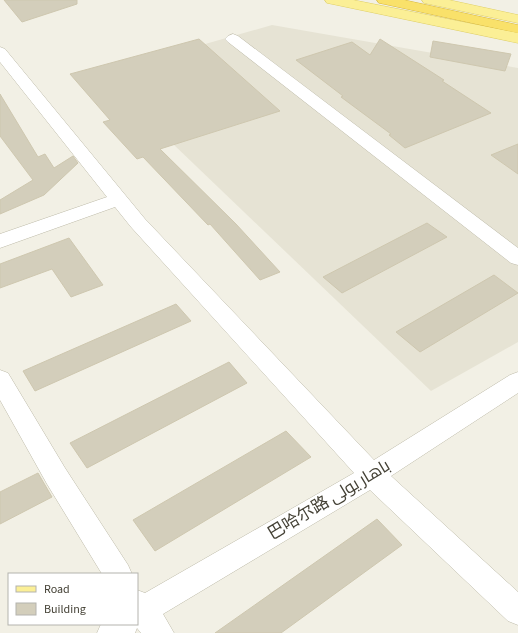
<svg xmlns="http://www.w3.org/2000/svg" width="518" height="633" font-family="'Source Sans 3',Cairo,'Noto Sans SC',sans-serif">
<rect width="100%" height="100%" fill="#f2f0e5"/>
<!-- residential -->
<path fill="#e6e3d4" d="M 272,25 L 518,68 L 518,342 L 431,391 L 100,74 Z"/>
<!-- building -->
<g fill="#d3cebb" stroke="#cec7af">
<path d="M 4,0 L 77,0 L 77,4 L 22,22 Z"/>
<path d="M 199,39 L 280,111 L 160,149 L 236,224 L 280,272 L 260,280 L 210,224 L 208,225 L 143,157 L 137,159 L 103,122 L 110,120 L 70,74 Z"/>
<path d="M 380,39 L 444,80 L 442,81 L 491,113 L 405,148 L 389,135 L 391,134 L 341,97 L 343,96 L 296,60 L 352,42 L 370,55 Z"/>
<path d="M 433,41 L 511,54 L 505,71 L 430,57 Z"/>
<path d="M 0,94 L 38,157 L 45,154 L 54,168 L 73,156 L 78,163 L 44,195 L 0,214 L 0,200 L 33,180 L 0,136 Z"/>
<path d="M 518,144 L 518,174 L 491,155 Z"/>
<path d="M 427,223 L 447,237 L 342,293 L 323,277 Z"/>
<path d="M 69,238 L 103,285 L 71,297 L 52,269 L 0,288 L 0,264 Z"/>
<path d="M 494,275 L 518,293 L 420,352 L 396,332 Z"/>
<path d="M 176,304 L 191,321 L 35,391 L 23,371 Z"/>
<path d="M 229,362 L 247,383 L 87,468 L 70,443 Z"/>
<path d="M 286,431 L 311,457 L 155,551 L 133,520 Z"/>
<path d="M 38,473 L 52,497 L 0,524 L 0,492 Z"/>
<path d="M 377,519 L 402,545 L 281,633 L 215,633 Z"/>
</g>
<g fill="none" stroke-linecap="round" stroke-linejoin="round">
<defs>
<g id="minor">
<path d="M 233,34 L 238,36 L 518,248 L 518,265 L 511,263 L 228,42 L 225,39 L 228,36 Z"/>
<path d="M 0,47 L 5,49 L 145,219 L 374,460 L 510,375 L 518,372 L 518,393 L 391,476 L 518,592 L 518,625 L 508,621 L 370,490 L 163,614 L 174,633 L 141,633 L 137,628 L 135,633 L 97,633 L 101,624 L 137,624 L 137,590 L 145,593 L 354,473 L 131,227 L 115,207 L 0,248 L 0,234 L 107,197 L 0,62 Z"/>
<path d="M 0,370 L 8,373 L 65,468 L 128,565 L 132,574 L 102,574 L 47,484 L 0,400 Z"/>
</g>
<g id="major">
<path d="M 325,0 L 353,0 L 518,33 L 518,43 L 332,4 L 327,3 Z"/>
<path d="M 422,0 L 449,0 L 518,15 L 518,23 L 429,4 L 424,3 Z"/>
</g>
<path id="highway" d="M 377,0 L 404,0 L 518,25 L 518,33 L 384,4 L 379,3 Z"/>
</defs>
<!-- minor casing -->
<use href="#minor" stroke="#bdbaa8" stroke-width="1"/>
<!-- major casing -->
<use href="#major" stroke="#dfcf66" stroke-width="1"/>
<!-- highway casing -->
<use href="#highway" stroke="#d8b83a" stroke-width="1"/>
<!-- minor -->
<use href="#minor" fill="#fff" fill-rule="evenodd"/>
<!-- major -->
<use href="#major" fill="#fbef96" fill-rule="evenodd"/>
<!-- highway -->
<use href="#highway" fill="#f9e16a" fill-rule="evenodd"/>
</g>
<g text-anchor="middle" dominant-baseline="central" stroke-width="3" stroke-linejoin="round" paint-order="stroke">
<!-- near-street labels -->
<g font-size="17" fill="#444135" stroke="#fff">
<text transform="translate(329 500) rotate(-31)">巴哈尔路 باھار يولى</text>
</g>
</g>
<!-- legend -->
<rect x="8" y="573" width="130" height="52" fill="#ffffff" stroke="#b4b3ae"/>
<rect x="16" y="586" width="20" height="6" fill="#fbef96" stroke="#b4b3ae"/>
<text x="44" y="593" font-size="12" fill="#444135">Road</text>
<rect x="16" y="603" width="20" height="12" fill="#d3cebb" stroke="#b4b3ae"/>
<text x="44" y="613" font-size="12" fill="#444135">Building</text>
</svg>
